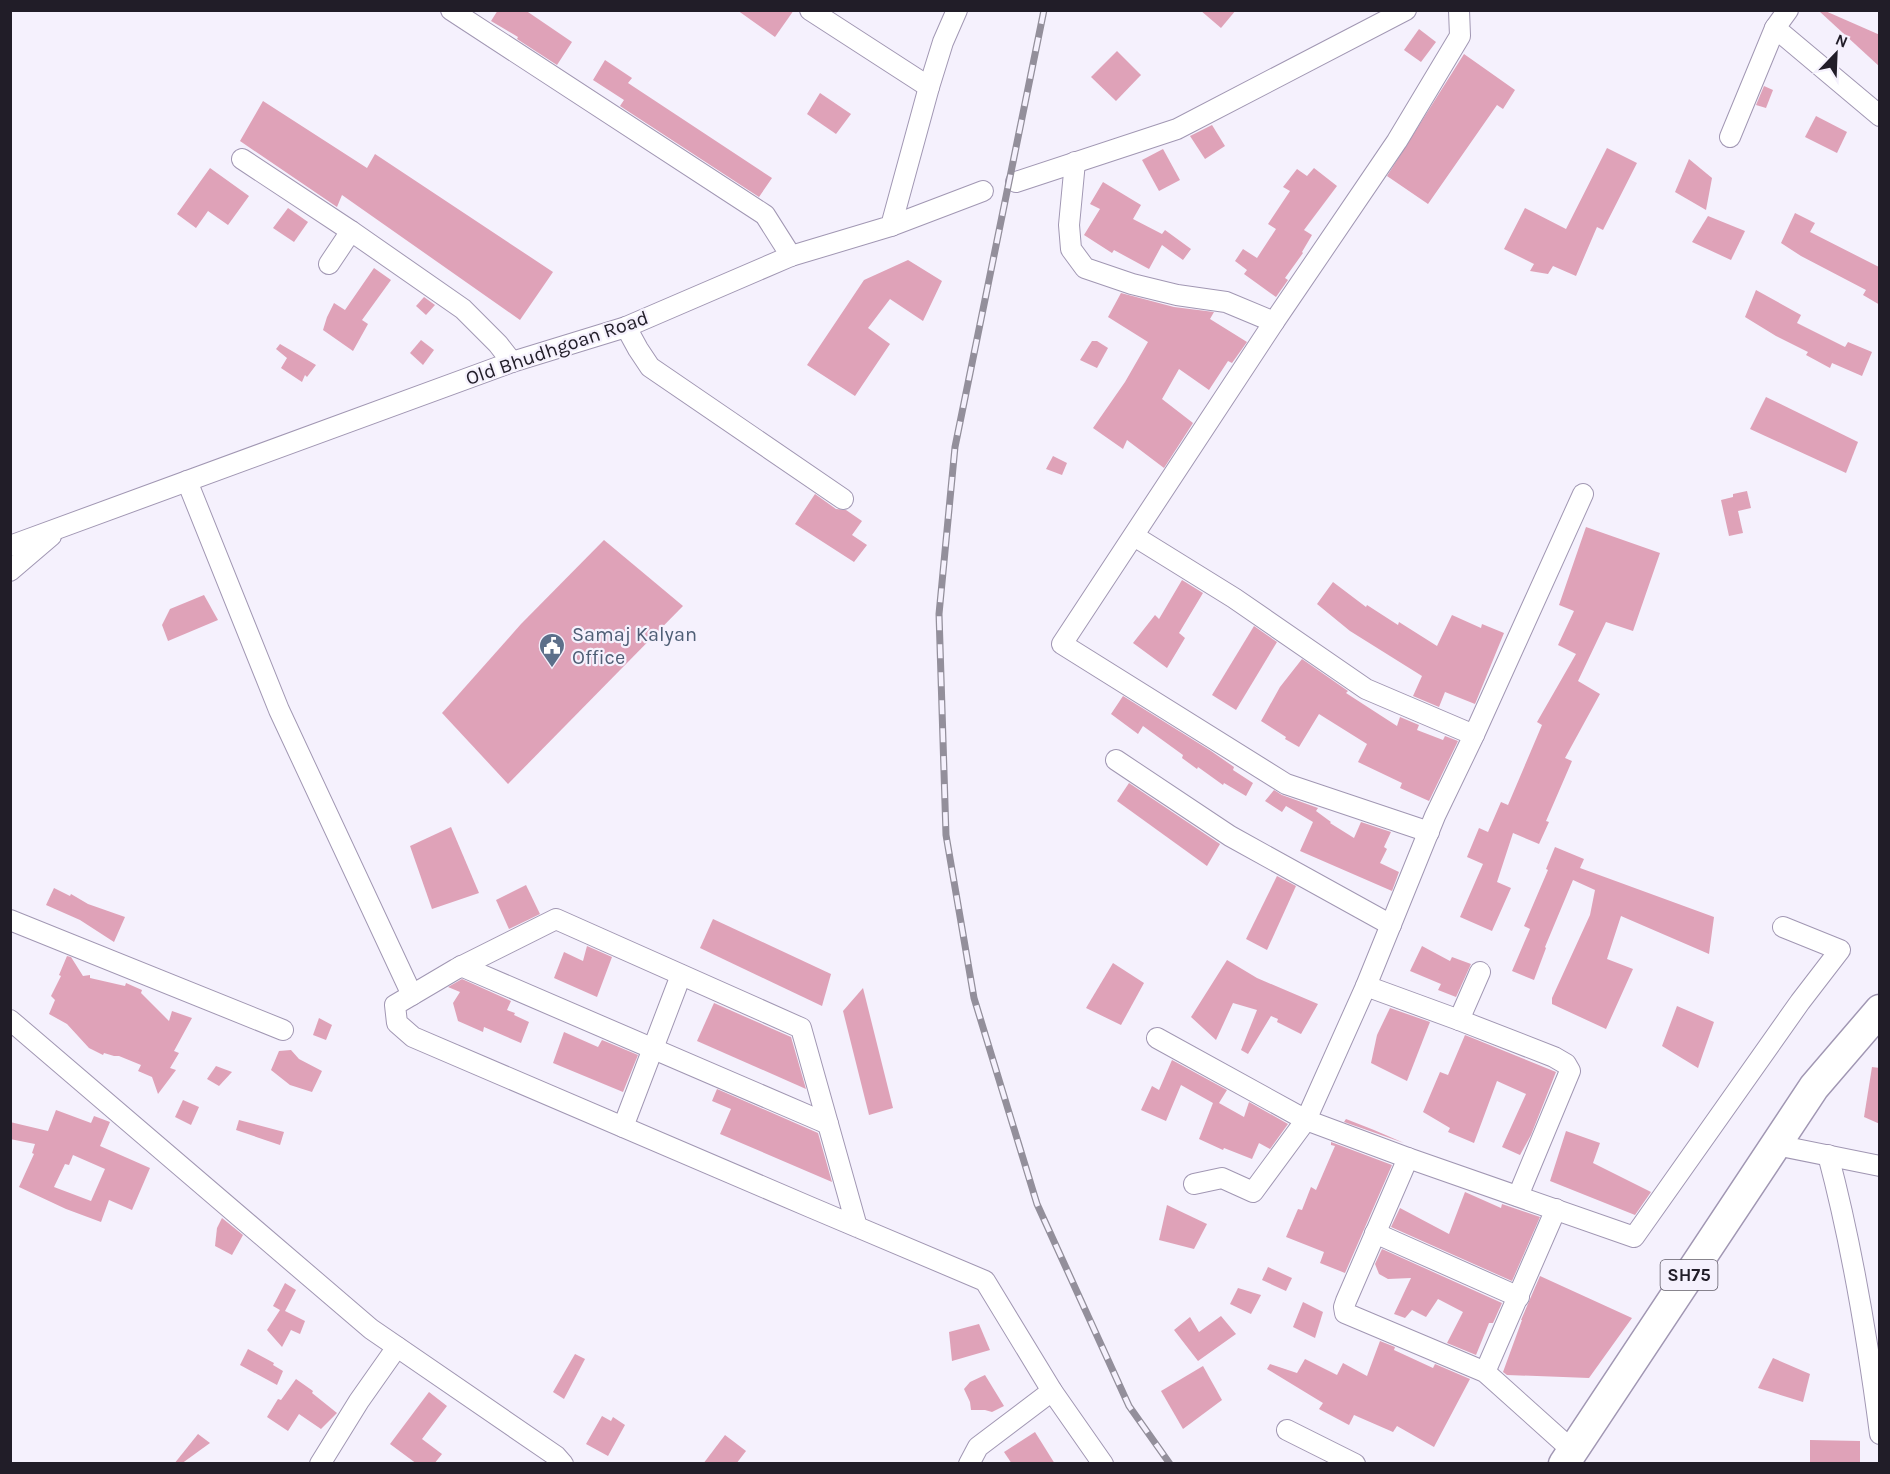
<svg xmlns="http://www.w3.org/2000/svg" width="1890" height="1474" font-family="Karla,sans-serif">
<rect width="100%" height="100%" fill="#f5f1fd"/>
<!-- building -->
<g fill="#dfa2b8" fill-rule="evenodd">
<path d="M 498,10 L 525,10 L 572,42 L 557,65 L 517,39 L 518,37 L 491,21 Z"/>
<path d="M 737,10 L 794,10 L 775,37 Z"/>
<path d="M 1200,10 L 1236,10 L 1221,28 Z"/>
<path d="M 1823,10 L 1880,35 L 1880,67 L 1819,11 Z"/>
<path d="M 1419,29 L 1436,42 L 1421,62 L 1404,50 Z"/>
<path d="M 1117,51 L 1141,75 L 1116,101 L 1091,77 Z"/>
<path d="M 1464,54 L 1515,90 L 1503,109 L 1497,105 L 1428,204 L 1387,176 Z"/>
<path d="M 605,60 L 632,78 L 628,83 L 772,178 L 759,197 L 620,106 L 624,100 L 593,80 Z"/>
<path d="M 1764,86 L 1773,90 L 1766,108 L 1756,105 Z"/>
<path d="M 820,93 L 851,114 L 836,134 L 807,114 Z"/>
<path d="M 263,101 L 367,168 L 375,154 L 553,272 L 520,320 L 342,195 L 337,207 L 240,141 Z"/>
<path d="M 1816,116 L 1847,132 L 1837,153 L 1805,137 Z"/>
<path d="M 1212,125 L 1225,146 L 1205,159 L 1190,136 Z"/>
<path d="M 1607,148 L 1637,163 L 1603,230 L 1597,227 L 1576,276 L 1553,266 L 1548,274 L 1530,271 L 1534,264 L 1504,249 L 1525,208 L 1566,229 Z"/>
<path d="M 1163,149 L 1180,180 L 1159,191 L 1142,160 Z"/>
<path d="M 1689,159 L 1712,178 L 1706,210 L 1675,192 Z"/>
<path d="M 210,168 L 249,196 L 228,225 L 208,211 L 196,228 L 177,214 Z"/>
<path d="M 1314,168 L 1337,186 L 1304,230 L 1312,235 L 1302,252 L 1303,253 L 1285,278 L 1288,280 L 1276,297 L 1244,274 L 1247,270 L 1235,261 L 1243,249 L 1257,258 L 1276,229 L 1268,224 L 1290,191 L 1283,187 L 1297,169 L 1307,176 Z"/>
<path d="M 1103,182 L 1141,205 L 1133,219 L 1162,234 L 1165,230 L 1191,249 L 1183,260 L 1162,245 L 1149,269 L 1114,250 L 1112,253 L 1084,235 L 1100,209 L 1090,204 Z"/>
<path d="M 288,208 L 308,222 L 294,242 L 273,228 Z"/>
<path d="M 1795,213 L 1815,223 L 1810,232 L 1879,267 L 1880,266 L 1880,305 L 1863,295 L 1866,290 L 1801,256 L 1781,243 Z"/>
<path d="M 1708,216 L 1745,231 L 1731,260 L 1692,242 Z"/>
<path d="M 908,260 L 942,281 L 923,321 L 890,299 L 868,328 L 890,344 L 855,396 L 807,365 L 864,280 Z"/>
<path d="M 374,268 L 391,280 L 362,320 L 368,324 L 353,351 L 323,330 L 327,317 L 334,303 L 345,310 Z"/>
<path d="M 1756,290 L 1801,315 L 1797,323 L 1845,347 L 1848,342 L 1872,352 L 1862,376 L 1832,363 L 1830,368 L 1806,355 L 1808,352 L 1776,336 L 1745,317 Z"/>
<path d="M 1121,293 L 1174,307 L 1214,312 L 1210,319 L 1247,342 L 1232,363 L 1228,361 L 1209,390 L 1179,369 L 1162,399 L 1193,423 L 1164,468 L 1127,440 L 1123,449 L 1093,428 L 1125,382 L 1148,342 L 1108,317 Z"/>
<path d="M 424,297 L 435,305 L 426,315 L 416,306 Z"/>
<path d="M 421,340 L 434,350 L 423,365 L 410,353 Z"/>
<path d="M 1092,341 L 1097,341 L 1108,348 L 1097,368 L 1080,360 Z"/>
<path d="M 280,344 L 316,365 L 307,377 L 305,375 L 302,382 L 281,368 L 287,358 L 276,349 Z"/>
<path d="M 1766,397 L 1858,442 L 1846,473 L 1750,429 Z"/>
<path d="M 1053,456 L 1067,463 L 1062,475 L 1046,469 Z"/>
<path d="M 1747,491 L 1751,508 L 1738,511 L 1743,533 L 1729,536 L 1721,500 L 1733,497 L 1733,494 Z"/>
<path d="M 815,494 L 836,509 L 846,510 L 862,521 L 852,535 L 867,545 L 854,562 L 795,524 Z"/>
<path d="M 1586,527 L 1660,553 L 1633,631 L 1606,622 L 1578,681 L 1600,694 L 1565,758 L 1572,761 L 1546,821 L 1549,822 L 1539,844 L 1513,833 L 1497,882 L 1511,888 L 1492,931 L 1460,917 L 1483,864 L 1467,857 L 1479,828 L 1488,832 L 1501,802 L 1508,805 L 1542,725 L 1537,722 L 1576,654 L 1558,645 L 1574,611 L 1559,605 Z"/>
<path d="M 604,540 L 683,606 L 508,784 L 442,713 L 521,624 Z"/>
<path d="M 1182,580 L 1203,593 L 1179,633 L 1185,638 L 1167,668 L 1133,643 L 1155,615 L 1159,619 Z"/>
<path d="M 1333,582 L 1366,607 L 1367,605 L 1398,625 L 1399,622 L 1437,646 L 1452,615 L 1481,628 L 1482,624 L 1504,633 L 1475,704 L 1445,692 L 1439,707 L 1413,696 L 1422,676 L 1350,631 L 1317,604 Z"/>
<path d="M 204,595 L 218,620 L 168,641 L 162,625 L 170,609 Z"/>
<path d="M 1254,626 L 1277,642 L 1236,710 L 1212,695 Z"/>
<path d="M 1302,659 L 1348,691 L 1346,693 L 1397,726 L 1400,717 L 1419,725 L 1417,730 L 1443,740 L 1445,736 L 1458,741 L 1429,801 L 1400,788 L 1402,783 L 1358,762 L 1367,744 L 1319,714 L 1299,747 L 1285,739 L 1286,737 L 1261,721 L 1280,687 Z"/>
<path d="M 1123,696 L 1211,751 L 1234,767 L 1233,770 L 1253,783 L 1246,796 L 1224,783 L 1223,785 L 1198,767 L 1197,769 L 1182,758 L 1183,755 L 1143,726 L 1138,734 L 1111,714 Z"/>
<path d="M 1129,783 L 1220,844 L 1207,866 L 1117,801 Z"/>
<path d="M 1274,790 L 1282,795 L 1318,808 L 1316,811 L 1331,822 L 1330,823 L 1354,838 L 1361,822 L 1391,832 L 1384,847 L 1387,849 L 1380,863 L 1399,872 L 1392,891 L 1300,851 L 1313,822 L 1286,806 L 1282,812 L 1265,801 Z"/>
<path d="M 451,827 L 479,893 L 432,909 L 410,846 Z"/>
<path d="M 1555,847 L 1584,859 L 1580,868 L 1714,917 L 1709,954 L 1621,916 L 1607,959 L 1633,969 L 1606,1029 L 1552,1004 L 1552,998 L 1590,915 L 1595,890 L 1573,880 L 1545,947 L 1546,948 L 1534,980 L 1512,971 L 1530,929 L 1524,926 L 1548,870 L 1546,869 Z"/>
<path d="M 1277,876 L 1296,886 L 1267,950 L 1246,939 Z"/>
<path d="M 526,885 L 540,914 L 509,929 L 496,900 Z"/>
<path d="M 54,888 L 70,896 L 71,894 L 88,904 L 125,917 L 114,942 L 80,920 L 46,905 Z"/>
<path d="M 713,919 L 831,974 L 822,1006 L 700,948 Z"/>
<path d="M 587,946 L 612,957 L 597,997 L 554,978 L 564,952 L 583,961 Z"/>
<path d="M 1422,946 L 1450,961 L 1452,957 L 1471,964 L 1456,997 L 1438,990 L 1441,984 L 1410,971 Z"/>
<path d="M 67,956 L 71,957 L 83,976 L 90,975 L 90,978 L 125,986 L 126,983 L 142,990 L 141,993 L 169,1021 L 172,1011 L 192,1018 L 174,1051 L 179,1053 L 170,1068 L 176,1070 L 158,1094 L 152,1077 L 138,1071 L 141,1065 L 119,1056 L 114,1056 L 104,1053 L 103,1055 L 89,1048 L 67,1024 L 49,1014 L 55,1000 L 51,996 L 61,976 L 59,975 Z"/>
<path d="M 1227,960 L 1257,978 L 1318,1004 L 1301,1034 L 1277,1022 L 1278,1019 L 1271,1016 L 1248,1054 L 1241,1050 L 1257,1010 L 1233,1003 L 1216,1040 L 1191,1017 Z"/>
<path d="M 1113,963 L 1144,983 L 1121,1025 L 1086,1008 Z"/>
<path d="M 462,979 L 511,1001 L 507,1010 L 515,1013 L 514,1015 L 529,1022 L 521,1043 L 484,1027 L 483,1032 L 458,1021 L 453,1003 L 460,992 L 448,987 Z"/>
<path d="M 863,988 L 893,1108 L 869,1115 L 843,1011 Z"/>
<path d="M 714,1003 L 791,1037 L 806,1089 L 697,1041 Z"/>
<path d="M 1677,1006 L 1714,1022 L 1698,1068 L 1662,1046 Z"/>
<path d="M 1390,1008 L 1430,1022 L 1407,1081 L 1371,1063 L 1377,1035 Z"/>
<path d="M 319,1018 L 332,1025 L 326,1040 L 313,1035 Z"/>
<path d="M 564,1032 L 598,1047 L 602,1040 L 638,1055 L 623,1092 L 553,1063 Z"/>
<path d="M 1465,1035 L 1556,1072 L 1531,1135 L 1520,1155 L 1502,1147 L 1526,1094 L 1497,1081 L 1474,1143 L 1448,1132 L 1450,1128 L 1423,1112 L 1440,1072 L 1448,1075 Z"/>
<path d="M 291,1050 L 299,1059 L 322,1071 L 312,1092 L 290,1085 L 271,1070 L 279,1051 Z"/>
<path d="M 1172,1060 L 1227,1090 L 1219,1103 L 1244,1117 L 1249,1102 L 1288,1124 L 1270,1149 L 1259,1143 L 1252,1159 L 1224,1148 L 1223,1150 L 1199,1139 L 1213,1103 L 1181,1085 L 1166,1121 L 1141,1110 L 1152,1086 L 1159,1090 Z"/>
<path d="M 216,1066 L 232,1072 L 219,1086 L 207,1079 Z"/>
<path d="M 1872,1067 L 1880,1068 L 1880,1124 L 1864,1117 Z"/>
<path d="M 717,1089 L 818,1133 L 832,1182 L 720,1134 L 731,1109 L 712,1101 Z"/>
<path d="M 183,1100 L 199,1107 L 191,1125 L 175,1117 Z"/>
<path d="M 56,1110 L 91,1123 L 94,1116 L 110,1122 L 100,1146 L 150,1168 L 132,1210 L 109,1200 L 101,1222 L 66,1209 L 19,1187 L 34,1154 L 32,1153 L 35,1144 L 10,1139 L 10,1122 L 48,1131 ZM 73,1155 L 105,1169 L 91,1201 L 54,1187 L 65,1164 L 69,1165 Z"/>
<path d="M 1346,1119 L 1374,1130 L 1404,1143 L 1344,1122 Z"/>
<path d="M 239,1120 L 284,1132 L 280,1145 L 236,1130 Z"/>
<path d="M 1566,1131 L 1600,1143 L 1593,1163 L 1651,1192 L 1635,1215 L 1550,1181 Z"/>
<path d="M 1331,1142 L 1392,1165 L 1345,1273 L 1320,1263 L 1324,1252 L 1286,1237 L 1298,1209 L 1302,1210 L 1311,1187 L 1316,1190 L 1335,1146 L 1331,1145 Z"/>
<path d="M 1465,1192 L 1501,1208 L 1502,1204 L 1540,1217 L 1512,1281 L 1391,1227 L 1400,1208 L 1449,1234 Z"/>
<path d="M 1167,1205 L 1207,1224 L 1194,1249 L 1159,1240 Z"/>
<path d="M 222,1218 L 243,1235 L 232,1255 L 215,1246 L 217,1228 Z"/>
<path d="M 1382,1249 L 1502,1303 L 1493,1323 L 1489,1323 L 1476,1355 L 1447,1343 L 1463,1312 L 1438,1299 L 1426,1317 L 1412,1310 L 1405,1318 L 1394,1314 L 1411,1278 L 1388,1279 L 1379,1274 L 1375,1264 Z"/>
<path d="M 1268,1267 L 1292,1278 L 1286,1291 L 1262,1280 Z"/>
<path d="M 1540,1276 L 1632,1318 L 1589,1378 L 1507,1375 L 1503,1372 L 1522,1320 L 1521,1320 Z"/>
<path d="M 285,1283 L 296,1290 L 285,1311 L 305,1321 L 300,1334 L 291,1330 L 282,1347 L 267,1330 L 280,1310 L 273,1306 Z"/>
<path d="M 1238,1288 L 1261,1295 L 1251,1314 L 1230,1304 Z"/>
<path d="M 1303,1302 L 1323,1312 L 1315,1338 L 1293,1327 Z"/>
<path d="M 1221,1316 L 1236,1334 L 1198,1361 L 1174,1330 L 1190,1317 L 1199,1332 Z"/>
<path d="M 979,1324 L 990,1350 L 952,1361 L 949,1332 Z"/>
<path d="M 1380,1341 L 1395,1347 L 1394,1350 L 1433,1368 L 1435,1364 L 1470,1379 L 1434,1447 L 1397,1426 L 1393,1432 L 1354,1415 L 1349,1425 L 1319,1409 L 1323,1403 L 1267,1369 L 1270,1364 L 1297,1373 L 1305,1359 L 1337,1375 L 1343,1363 L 1367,1376 Z"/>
<path d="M 248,1349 L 274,1363 L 273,1365 L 283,1371 L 277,1385 L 240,1365 Z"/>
<path d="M 575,1354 L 585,1359 L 564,1399 L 553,1392 Z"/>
<path d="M 1773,1358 L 1810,1374 L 1803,1402 L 1758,1388 Z"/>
<path d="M 1203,1366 L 1222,1400 L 1183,1429 L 1161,1391 Z"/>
<path d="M 985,1375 L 1004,1406 L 992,1412 L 985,1410 L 971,1410 L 970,1402 L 964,1389 L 970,1382 Z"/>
<path d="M 296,1379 L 313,1391 L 312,1393 L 337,1413 L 321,1429 L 299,1414 L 288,1431 L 267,1417 L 278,1399 L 281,1400 Z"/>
<path d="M 429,1392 L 447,1406 L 422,1439 L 442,1454 L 434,1464 L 417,1464 L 390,1444 Z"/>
<path d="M 602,1416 L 611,1421 L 613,1417 L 625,1425 L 608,1456 L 586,1444 Z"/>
<path d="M 1035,1432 L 1055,1464 L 1012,1464 L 1004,1452 Z"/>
<path d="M 198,1434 L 210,1443 L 181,1464 L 174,1464 Z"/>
<path d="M 725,1435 L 746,1451 L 736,1464 L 703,1464 Z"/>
<path d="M 1810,1440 L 1860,1441 L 1860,1464 L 1810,1464 Z"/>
</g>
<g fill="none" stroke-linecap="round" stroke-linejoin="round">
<defs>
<g id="minor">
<path d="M 451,10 L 765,215 L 791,256"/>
<path d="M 810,10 L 929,87"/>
<path d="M 1788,10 L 1775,28 L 1880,116"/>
<path d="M 1730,137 L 1775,28"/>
<path d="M 242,159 L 351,231"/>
<path d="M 1075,162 L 1069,225 L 1071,249 L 1085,268 L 1132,284 L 1177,295 L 1226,302 L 1274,322 L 1397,141 L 1460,36 L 1459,10"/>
<path d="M 1016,182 L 1177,129 L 1406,10"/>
<path d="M 891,226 L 983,191"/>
<path d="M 329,264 L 351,231 L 463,309 L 498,344 L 512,362"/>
<path d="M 1274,322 L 1062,644 L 1286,784 L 1429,832"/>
<path d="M 626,327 L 638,349 L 650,367 L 843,499"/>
<path d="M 187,481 L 279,710 L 412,995"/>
<path d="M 1134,536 L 1234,598 L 1366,689 L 1474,735 L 1435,816 L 1366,986"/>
<path d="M 10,546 L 512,362 L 626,327 L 791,256 L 891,226 L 929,87 L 943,42 L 957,10"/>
<path d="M 10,571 L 51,536"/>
<path d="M 1474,735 L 1583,494"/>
<path d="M 1116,760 L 1230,836 L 1391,925"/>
<path d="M 10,920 L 283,1030"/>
<path d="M 461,966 L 828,1124"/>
<path d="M 10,1020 L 371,1329 L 556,1456 L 563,1464"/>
<path d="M 1459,1020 L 1480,972"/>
<path d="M 1157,1038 L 1306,1120 L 1366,986 L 1459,1020 L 1554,1057 L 1566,1064 L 1570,1071 L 1518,1196"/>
<path d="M 623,1127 L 681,975"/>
<path d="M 1776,1145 L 1880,1166"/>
<path d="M 1828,1155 C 1852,1245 1868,1342 1880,1434"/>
<path d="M 1408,1158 L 1346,1301 L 1344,1307 L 1345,1313 L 1485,1372 L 1573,1451"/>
<path d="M 1194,1184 L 1222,1178 L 1253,1192 L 1306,1120 L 1408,1158 L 1634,1237 L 1800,1002 L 1840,950 L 1783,927"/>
<path d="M 857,1227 L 801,1028 L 556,919 L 456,969 L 395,1005 L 397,1023 L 413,1037 L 810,1207 L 985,1281 L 1052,1391 L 1103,1464"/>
<path d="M 1375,1233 L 1519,1297"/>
<path d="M 1485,1372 L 1556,1209"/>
<path d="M 1287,1430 L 1355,1464"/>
<path d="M 320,1464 L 359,1401 L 397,1347"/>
<path d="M 969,1464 L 978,1447 L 1052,1391"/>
</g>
<path id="primary" d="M 1564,1464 L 1814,1087 L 1880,1010"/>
</defs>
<!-- minor casing -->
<use href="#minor" stroke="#a197b3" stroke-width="22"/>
<!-- primary casing -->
<use href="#primary" stroke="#a197b3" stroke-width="33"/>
<!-- minor -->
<use href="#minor" stroke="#fff" stroke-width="20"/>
<!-- primary -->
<use href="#primary" stroke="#fff" stroke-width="30"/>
<defs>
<path id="rail" d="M 1044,10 L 955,447 L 939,614 L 946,835 L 974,998 L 1037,1204 L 1129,1406 L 1170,1464"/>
</defs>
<!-- rail casing -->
<use href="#rail" stroke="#938f9b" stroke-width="7"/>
<!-- rail -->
<use href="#rail" stroke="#f5f1fd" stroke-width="4.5" stroke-dasharray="14" stroke-linecap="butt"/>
</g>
<!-- icons -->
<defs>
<symbol id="civic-pin" viewBox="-11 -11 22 30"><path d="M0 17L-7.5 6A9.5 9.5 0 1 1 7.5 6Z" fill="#5c6f8a" stroke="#f5f1fd"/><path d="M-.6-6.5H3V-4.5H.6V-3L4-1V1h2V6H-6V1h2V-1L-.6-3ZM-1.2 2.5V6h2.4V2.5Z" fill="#fff"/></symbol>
</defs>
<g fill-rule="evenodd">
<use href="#civic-pin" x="537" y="631" width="30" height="40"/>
</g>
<g text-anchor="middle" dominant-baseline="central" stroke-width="4.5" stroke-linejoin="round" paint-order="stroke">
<!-- shield labels -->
<rect fill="#f5f1fd" stroke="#615d68" stroke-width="1.5" x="1660.5" y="1260" width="57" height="30" rx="4.5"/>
<g font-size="18" font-weight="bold" fill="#211d28">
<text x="1689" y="1275">SH75</text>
</g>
<!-- street labels -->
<g font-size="20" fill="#211d28" stroke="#f5f1fd">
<text transform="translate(557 348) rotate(-19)">Old Bhudhgoan Road</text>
</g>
<!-- service labels -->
<g font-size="20" fill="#4e5e75" stroke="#f5f1fd" text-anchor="start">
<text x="572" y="634">Samaj Kalyan<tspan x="572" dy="23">Office</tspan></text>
</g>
</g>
<!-- border -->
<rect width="1890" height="1474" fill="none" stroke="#211d28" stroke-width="24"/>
<!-- north arrow -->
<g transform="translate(1836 54) rotate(23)" stroke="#f5f1fd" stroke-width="4.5" paint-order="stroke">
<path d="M0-4.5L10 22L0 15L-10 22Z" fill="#211d28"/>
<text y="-9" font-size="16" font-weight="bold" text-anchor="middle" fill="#211d28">N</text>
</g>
</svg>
